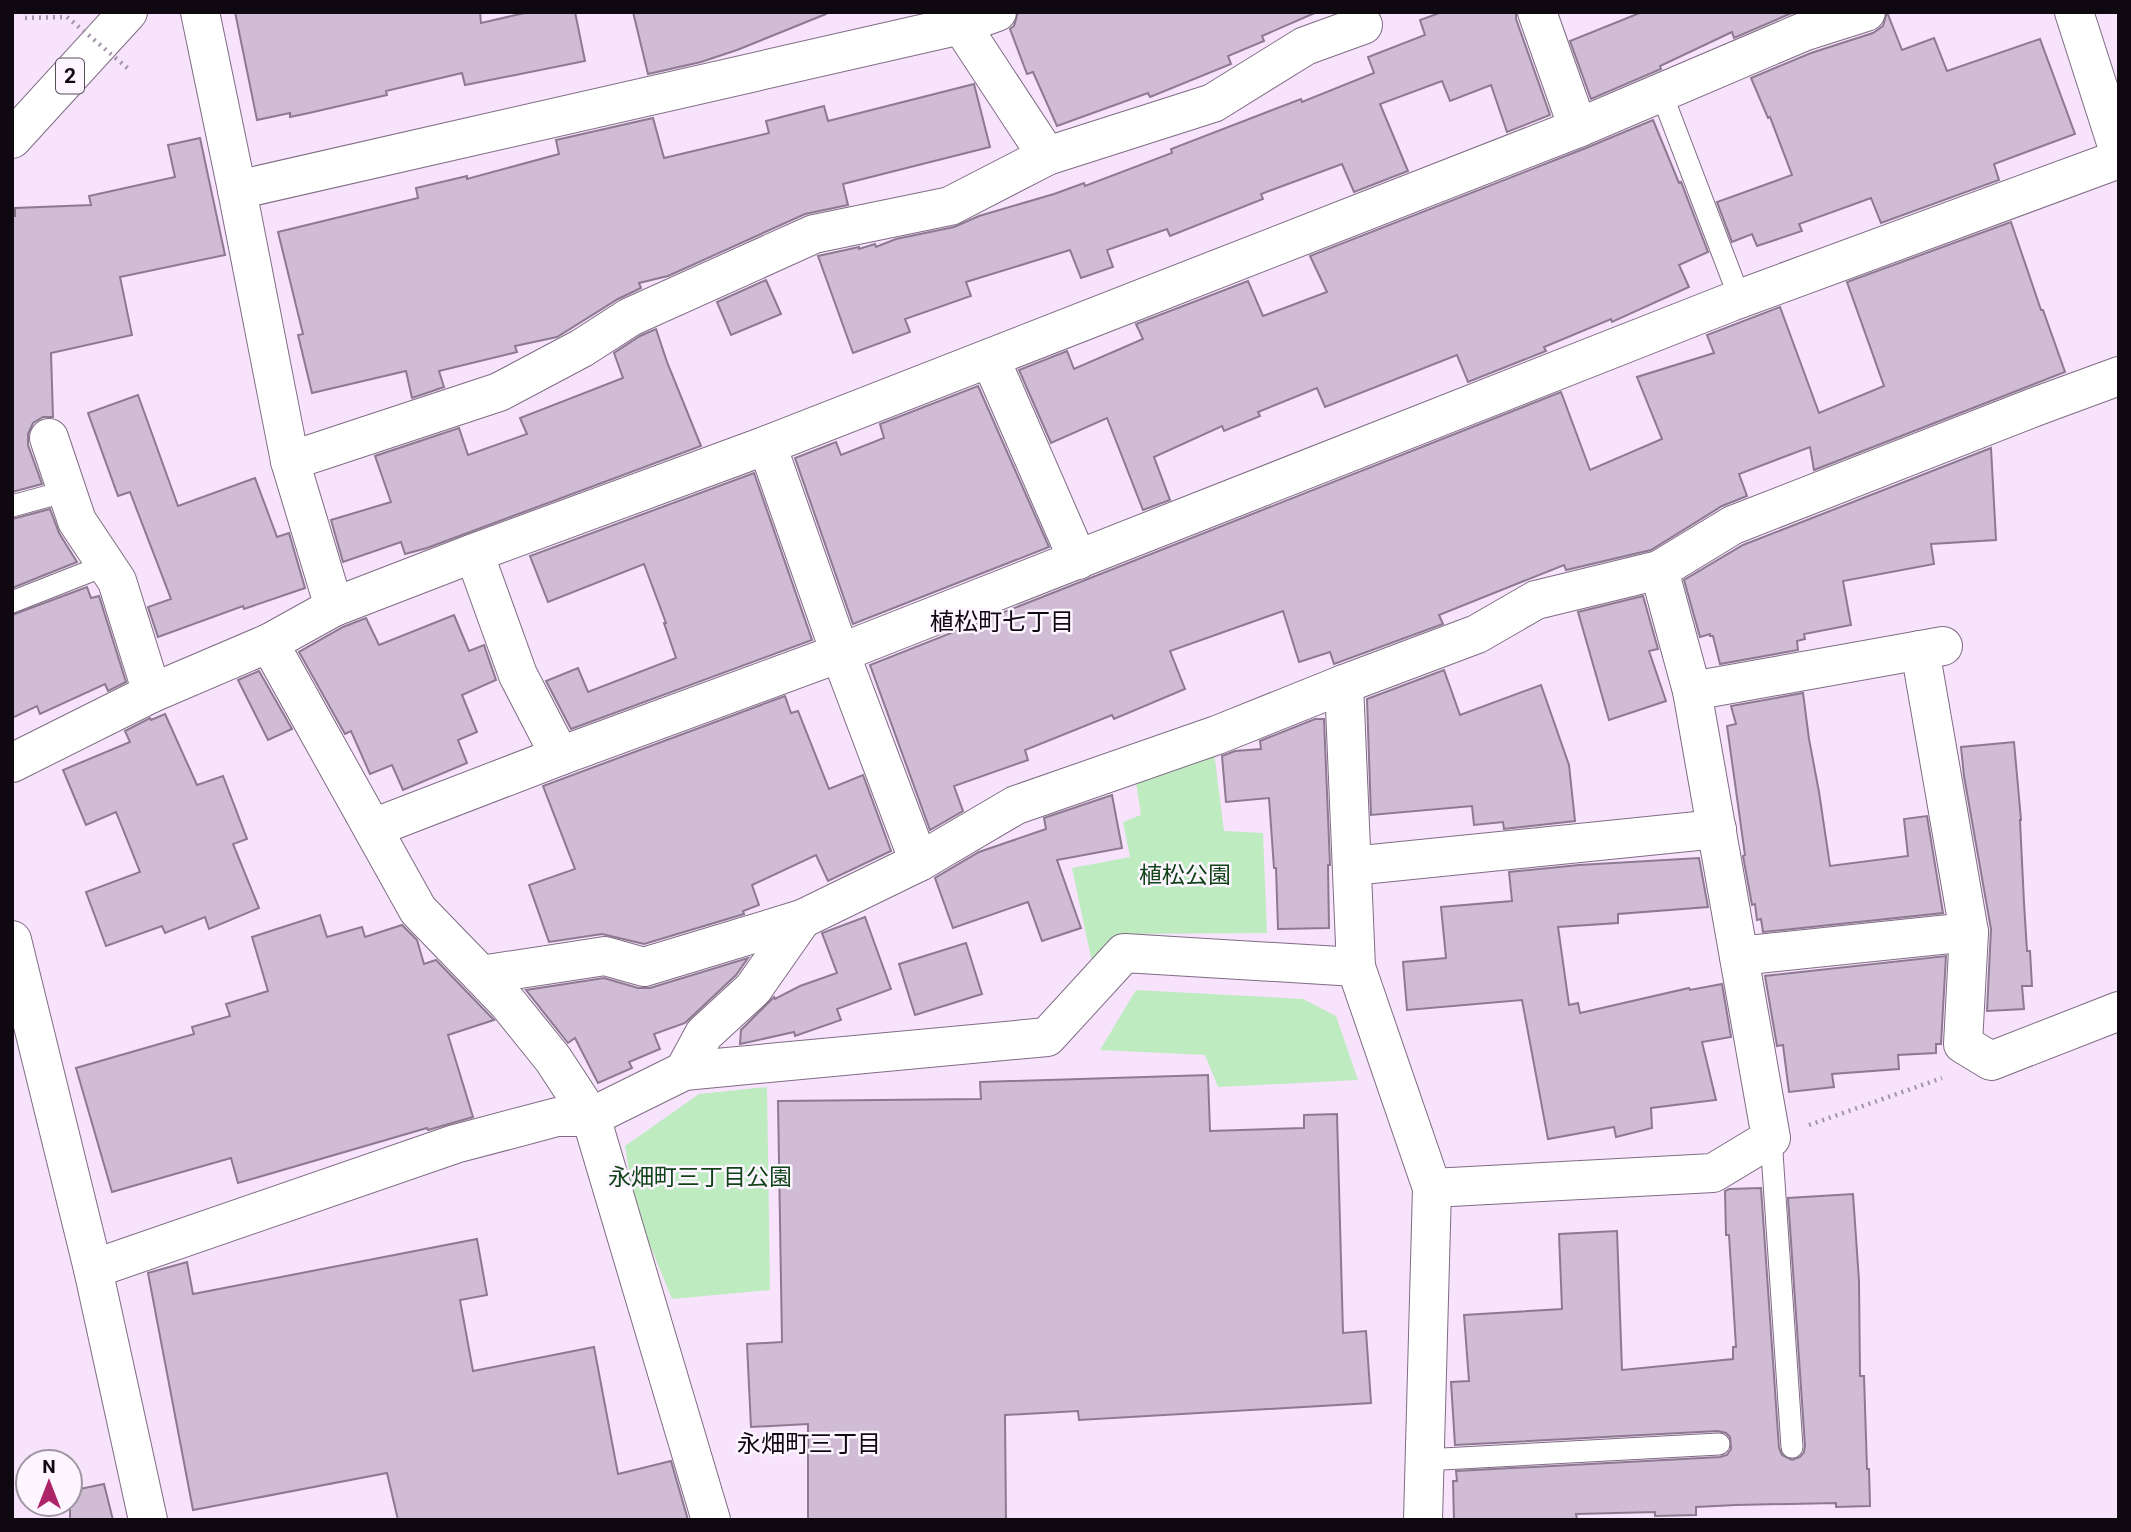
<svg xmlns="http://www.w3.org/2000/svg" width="2131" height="1532" font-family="Roboto,'Noto Sans JP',sans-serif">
<rect width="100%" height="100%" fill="#f7e3fc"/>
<!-- green -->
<g fill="#beebc0">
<path d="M 1214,752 L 1224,831 L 1263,833 L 1267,933 L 1130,934 L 1093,967 L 1072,868 L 1130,857 L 1123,822 L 1141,815 L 1135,776 Z"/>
<path d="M 1136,990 L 1303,999 L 1336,1016 L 1358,1080 L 1218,1087 L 1205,1055 L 1100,1050 Z"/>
<path d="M 767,1087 L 770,1290 L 672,1299 L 636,1211 L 625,1146 L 699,1094 Z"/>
</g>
<!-- building -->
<g fill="#d0bcd4" stroke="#8d7a91" stroke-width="2">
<path d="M 235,12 L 480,12 L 481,23 L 529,12 L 575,12 L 585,61 L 465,85 L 462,73 L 386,91 L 387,95 L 309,113 L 290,117 L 290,113 L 257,120 Z"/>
<path d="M 633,12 L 826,12 L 826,14 L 737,50 L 701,62 L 648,74 Z"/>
<path d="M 1018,12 L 1317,12 L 1262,36 L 1264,41 L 1228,56 L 1231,64 L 1150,97 L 1148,93 L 1057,126 L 1033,72 L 1027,74 L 1010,29 L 1014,26 Z"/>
<path d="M 1442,12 L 1516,12 L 1516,19 L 1550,115 L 1507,132 L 1491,85 L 1450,101 L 1442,81 L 1380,104 L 1408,171 L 1354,192 L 1342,164 L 1261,194 L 1263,199 L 1170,236 L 1167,229 L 1107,250 L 1113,267 L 1081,278 L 1070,250 L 966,282 L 971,296 L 905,319 L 910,332 L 853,353 L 818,256 L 859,247 L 859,249 L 875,244 L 876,247 L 896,239 L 954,227 L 979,216 L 1054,194 L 1084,183 L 1085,186 L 1172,153 L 1171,149 L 1301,99 L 1302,102 L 1374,73 L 1368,57 L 1425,35 L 1420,20 Z"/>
<path d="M 1642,12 L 1794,12 L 1734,38 L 1732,32 L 1660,66 L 1661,69 L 1591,99 L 1570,41 Z"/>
<path d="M 1887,12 L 1902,50 L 1934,38 L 1947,71 L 2040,39 L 2075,134 L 1994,164 L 1999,180 L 1881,223 L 1871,198 L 1799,224 L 1802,231 L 1757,246 L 1752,234 L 1732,242 L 1717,202 L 1792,175 L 1770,117 L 1768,118 L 1751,78 L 1811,53 L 1873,33 L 1883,26 Z"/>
<path d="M 974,84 L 990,147 L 843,184 L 848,205 L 805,214 L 668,276 L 639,283 L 641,288 L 618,299 L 557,337 L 515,346 L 517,352 L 439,371 L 444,387 L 412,398 L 406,371 L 312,393 L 298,335 L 303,334 L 278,232 L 418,198 L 416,188 L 467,176 L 467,179 L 559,154 L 556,140 L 653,118 L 664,158 L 769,133 L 766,121 L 824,106 L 828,121 Z"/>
<path d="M 1653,120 L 1679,183 L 1681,182 L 1708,252 L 1679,265 L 1689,287 L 1612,322 L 1611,319 L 1544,347 L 1546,351 L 1468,382 L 1457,355 L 1325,407 L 1317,388 L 1258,412 L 1260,416 L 1224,431 L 1222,426 L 1154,457 L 1170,500 L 1143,510 L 1107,418 L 1051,443 L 1019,370 L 1067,351 L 1074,369 L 1143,339 L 1136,324 L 1248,281 L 1263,316 L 1327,292 L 1310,256 L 1586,148 Z"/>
<path d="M 200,138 L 225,255 L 120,277 L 132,335 L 51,353 L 53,417 L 43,417 L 33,423 L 28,434 L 28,445 L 42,484 L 12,492 L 12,216 L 15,216 L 15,208 L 91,205 L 89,196 L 175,177 L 168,145 Z"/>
<path d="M 2011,222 L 2041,310 L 2043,310 L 2065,372 L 1814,470 L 1810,447 L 1739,474 L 1747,496 L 1722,506 L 1651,550 L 1566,570 L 1564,565 L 1439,615 L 1443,624 L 1334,664 L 1330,652 L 1299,662 L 1283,611 L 1170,651 L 1185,689 L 1114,719 L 1112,715 L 1025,750 L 1028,760 L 954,786 L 963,811 L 930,830 L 870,665 L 1561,392 L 1590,470 L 1662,439 L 1637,377 L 1714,353 L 1707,335 L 1780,307 L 1819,413 L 1884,386 L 1847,282 Z"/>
<path d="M 766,280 L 781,314 L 731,335 L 717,302 Z"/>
<path d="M 656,329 L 667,362 L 701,446 L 427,548 L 405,554 L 401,542 L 343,562 L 331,520 L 391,502 L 375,456 L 459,428 L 468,455 L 527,434 L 520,418 L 623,378 L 614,353 L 640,336 Z"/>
<path d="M 978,386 L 1049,547 L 853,624 L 795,458 L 836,442 L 841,455 L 884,438 L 880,424 Z"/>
<path d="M 138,395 L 178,506 L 255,478 L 277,537 L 289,533 L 305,588 L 244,609 L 243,606 L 158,637 L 148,607 L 171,599 L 130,492 L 118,496 L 88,413 Z"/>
<path d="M 1991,448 L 1996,540 L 1931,544 L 1934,564 L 1843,581 L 1851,625 L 1804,634 L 1805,639 L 1797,641 L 1798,650 L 1720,664 L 1713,636 L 1710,636 L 1710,634 L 1700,637 L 1684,580 L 1743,545 Z"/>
<path d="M 754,473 L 812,640 L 571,729 L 546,681 L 578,668 L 588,692 L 676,658 L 664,623 L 666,623 L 644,564 L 548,602 L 530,556 Z"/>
<path d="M 50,509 L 59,533 L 77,562 L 12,588 L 12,519 Z"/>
<path d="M 87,587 L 91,598 L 99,596 L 126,682 L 108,691 L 105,684 L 40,714 L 37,706 L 12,718 L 12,615 Z"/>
<path d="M 1643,596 L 1658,649 L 1649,651 L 1666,701 L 1609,720 L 1578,612 Z"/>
<path d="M 454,615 L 469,651 L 484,645 L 496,680 L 462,695 L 477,732 L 458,740 L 467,763 L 403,790 L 392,765 L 370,774 L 351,731 L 345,734 L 299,652 L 343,627 L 366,618 L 379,645 Z"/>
<path d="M 1444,670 L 1460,715 L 1541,685 L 1569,765 L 1575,821 L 1504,829 L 1503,822 L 1474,825 L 1472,806 L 1371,815 L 1367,699 Z"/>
<path d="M 259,671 L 292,729 L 268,740 L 238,680 Z"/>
<path d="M 1803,693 L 1809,739 L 1819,792 L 1830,866 L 1908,856 L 1904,819 L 1927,816 L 1943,913 L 1763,932 L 1761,919 L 1757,920 L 1755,904 L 1752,905 L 1743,856 L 1745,855 L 1727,726 L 1736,724 L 1731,706 Z"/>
<path d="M 785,696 L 791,713 L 798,711 L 829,789 L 863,775 L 891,851 L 828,881 L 816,855 L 752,885 L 759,905 L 743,911 L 744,914 L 644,944 L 602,934 L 549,942 L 529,885 L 575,869 L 543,786 Z"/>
<path d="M 165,714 L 197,785 L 223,776 L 247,839 L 233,844 L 259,908 L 209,929 L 205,917 L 165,933 L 162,926 L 106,946 L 86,892 L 140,872 L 116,812 L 86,825 L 63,770 L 130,742 L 125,731 L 150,718 L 151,720 Z"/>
<path d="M 1315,719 L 1324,719 L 1330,865 L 1328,865 L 1329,928 L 1278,929 L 1276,868 L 1274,868 L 1269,798 L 1226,802 L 1222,756 L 1235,751 L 1261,749 L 1260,741 Z"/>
<path d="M 2014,742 L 2021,820 L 2020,820 L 2024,903 L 2027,951 L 2030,951 L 2032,986 L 2022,986 L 2024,1009 L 1987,1011 L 1991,929 L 1964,776 L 1961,747 Z"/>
<path d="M 1112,795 L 1122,848 L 1057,860 L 1081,928 L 1042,941 L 1028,902 L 953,928 L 935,878 L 979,852 L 1046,829 L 1044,818 Z"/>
<path d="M 1699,858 L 1708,907 L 1618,914 L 1618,923 L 1558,927 L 1569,1005 L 1578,1003 L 1580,1013 L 1689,988 L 1690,990 L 1722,984 L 1731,1037 L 1702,1042 L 1716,1100 L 1651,1108 L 1652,1128 L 1616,1137 L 1614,1127 L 1548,1139 L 1522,1000 L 1407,1010 L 1403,962 L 1446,958 L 1441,907 L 1512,901 L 1509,872 L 1579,865 Z"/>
<path d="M 320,915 L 327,937 L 362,927 L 365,937 L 402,925 L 417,940 L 424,964 L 436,960 L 494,1020 L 448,1035 L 473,1117 L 428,1130 L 427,1128 L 238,1183 L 231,1158 L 112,1192 L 76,1068 L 194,1034 L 192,1027 L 230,1016 L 226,1004 L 268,991 L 252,937 Z"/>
<path d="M 865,917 L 891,989 L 837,1009 L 841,1020 L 795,1036 L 794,1032 L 740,1044 L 741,1030 L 774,997 L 775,999 L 800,986 L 837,973 L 822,933 Z"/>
<path d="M 966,943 L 982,994 L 915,1015 L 899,964 Z"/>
<path d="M 1946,956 L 1941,1044 L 1936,1044 L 1936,1053 L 1898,1055 L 1899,1069 L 1832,1074 L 1834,1087 L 1789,1092 L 1783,1045 L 1777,1046 L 1765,976 Z"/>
<path d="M 748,958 L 736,975 L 685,1023 L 654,1034 L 660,1049 L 629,1062 L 632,1068 L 598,1083 L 575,1038 L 568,1043 L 526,990 L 604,978 L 638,988 L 650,988 Z"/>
<path d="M 1208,1075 L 1210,1131 L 1304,1128 L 1304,1115 L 1337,1114 L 1343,1333 L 1366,1331 L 1371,1403 L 1079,1420 L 1078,1411 L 1005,1415 L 1006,1520 L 808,1520 L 808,1424 L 751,1427 L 747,1344 L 782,1342 L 778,1101 L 981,1099 L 980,1082 Z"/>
<path d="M 1761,1188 L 1779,1448 L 1782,1455 L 1792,1460 L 1800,1457 L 1804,1452 L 1805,1446 L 1788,1198 L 1853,1194 L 1859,1281 L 1860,1376 L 1864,1376 L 1867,1469 L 1869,1469 L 1870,1506 L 1836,1507 L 1836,1503 L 1736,1505 L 1696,1507 L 1696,1515 L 1655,1516 L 1655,1512 L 1576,1514 L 1577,1519 L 1454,1520 L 1453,1481 L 1457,1481 L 1456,1471 L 1720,1457 L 1727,1455 L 1731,1449 L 1730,1437 L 1726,1433 L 1718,1431 L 1455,1445 L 1451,1382 L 1469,1381 L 1464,1315 L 1562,1309 L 1559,1234 L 1617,1231 L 1622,1370 L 1733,1359 L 1733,1347 L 1736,1347 L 1729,1235 L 1726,1235 L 1725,1191 L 1729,1189 Z"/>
<path d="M 477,1239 L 487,1295 L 460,1300 L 473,1371 L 594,1347 L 618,1474 L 671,1461 L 688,1520 L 398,1520 L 387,1473 L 193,1510 L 148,1273 L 187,1262 L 193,1294 Z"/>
<path d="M 104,1484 L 113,1520 L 70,1520 L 70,1491 Z"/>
</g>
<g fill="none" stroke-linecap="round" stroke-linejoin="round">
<defs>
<g id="service">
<path d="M 1661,92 L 1740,299"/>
<path d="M 12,506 L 67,491"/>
<path d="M 12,602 L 106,565"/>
<path d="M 1771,1138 L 1792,1447"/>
<path d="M 1424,1460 L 1719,1444"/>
</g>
<g id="minor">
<path d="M 200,12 L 237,190 L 290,461 L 334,607"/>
<path d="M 956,12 L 961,25 L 1047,156"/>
<path d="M 1537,12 L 1578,128"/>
<path d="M 2074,12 L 2119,152"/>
<path d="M 237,190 L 961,25 L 997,12"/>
<path d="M 990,358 L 1078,560"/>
<path d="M 49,438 L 77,521 L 117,581 L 152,693"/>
<path d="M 767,445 L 840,653 L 919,862"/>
<path d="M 290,461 L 499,392 L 582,348 L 630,317 L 814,234 L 950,206 L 1047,156 L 1213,103 L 1305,46 L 1363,25"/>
<path d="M 474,553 L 518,675 L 560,756 L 840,653 L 1731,302 L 2119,159"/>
<path d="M 269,643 L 418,910 L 507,1002 L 553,1059 L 591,1117"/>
<path d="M 1920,650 L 1969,932 L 1963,1044 L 1991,1061 L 2119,1011"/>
<path d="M 1344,684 L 1356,967 L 1432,1188 L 1423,1520"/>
<path d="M 1692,691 L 1943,646"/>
<path d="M 12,763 L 152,693 L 269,643 L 334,607 L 474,553 L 767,445 L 1578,128 L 1803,32 L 1866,12"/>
<path d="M 373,828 L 560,756"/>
<path d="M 1352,866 L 1717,829"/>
<path d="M 12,940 L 93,1269 L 148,1520"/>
<path d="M 1739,956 L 1969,932"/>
<path d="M 481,975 L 605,956 L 644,967 L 802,919 L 919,862 L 1016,805 L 1217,735 L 1344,684 L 1477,634 L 1536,600 L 1659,570 L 1733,525 L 2040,405 L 2119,376"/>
<path d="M 684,1071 L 704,1034 L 753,989 L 802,919"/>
<path d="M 1432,1188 L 1713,1173 L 1771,1138 L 1692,691 L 1659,570"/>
<path d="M 93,1269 L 455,1144 L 557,1117 L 591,1117"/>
<path d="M 711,1520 L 591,1117 L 684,1071 L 1047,1037 L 1124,953 L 1356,967"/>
</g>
<path id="primary" d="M 12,139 L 128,12"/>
</defs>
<!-- service casing -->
<use href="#service" stroke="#7f6c83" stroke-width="23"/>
<!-- minor casing -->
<use href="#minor" stroke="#7f6c83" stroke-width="40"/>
<!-- primary casing -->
<use href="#primary" stroke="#7f6c83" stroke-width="40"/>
<!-- path -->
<g stroke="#a394a7" stroke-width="4.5" stroke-dasharray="2 5" stroke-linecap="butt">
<path d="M 24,12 L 24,18 L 67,17"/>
<path d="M 1809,1125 L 1942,1078"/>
</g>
<!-- service -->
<use href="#service" stroke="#fff" stroke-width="21"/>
<!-- minor -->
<use href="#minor" stroke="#fff" stroke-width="38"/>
<!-- primary -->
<use href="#primary" stroke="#fff" stroke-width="38"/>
<!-- path-bridge -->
<path stroke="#a394a7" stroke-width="4.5" stroke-dasharray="2 5" stroke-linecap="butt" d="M 67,17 L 131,71"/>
</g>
<g text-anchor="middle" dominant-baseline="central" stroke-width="5" stroke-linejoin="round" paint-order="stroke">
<!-- shield labels -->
<rect fill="#fdf5ff" stroke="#564f58" stroke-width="2" x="56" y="58.5" width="28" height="35" rx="5"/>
<g font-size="21" font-weight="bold" fill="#0f0811">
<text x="70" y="76">2</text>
</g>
<!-- park labels -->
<g font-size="23" fill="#114319" stroke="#fdf5ff">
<text x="1185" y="875">植松公園</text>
<text x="700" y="1177">永畑町三丁目公園</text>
</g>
<!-- neighbourhood labels -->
<g font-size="24" fill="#0f0811" stroke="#fdf5ff">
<text x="1002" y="622">植松町七丁目</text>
<text x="809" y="1444">永畑町三丁目</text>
</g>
</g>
<!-- border -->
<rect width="2131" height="1532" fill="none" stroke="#0f0811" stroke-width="28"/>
<!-- north arrow -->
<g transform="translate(49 1483)"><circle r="33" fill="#fdf5ff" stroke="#9e96a0" stroke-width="2"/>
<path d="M0-5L12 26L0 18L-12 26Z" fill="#ad2569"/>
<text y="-10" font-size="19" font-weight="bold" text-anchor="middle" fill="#0f0811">N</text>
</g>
</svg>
